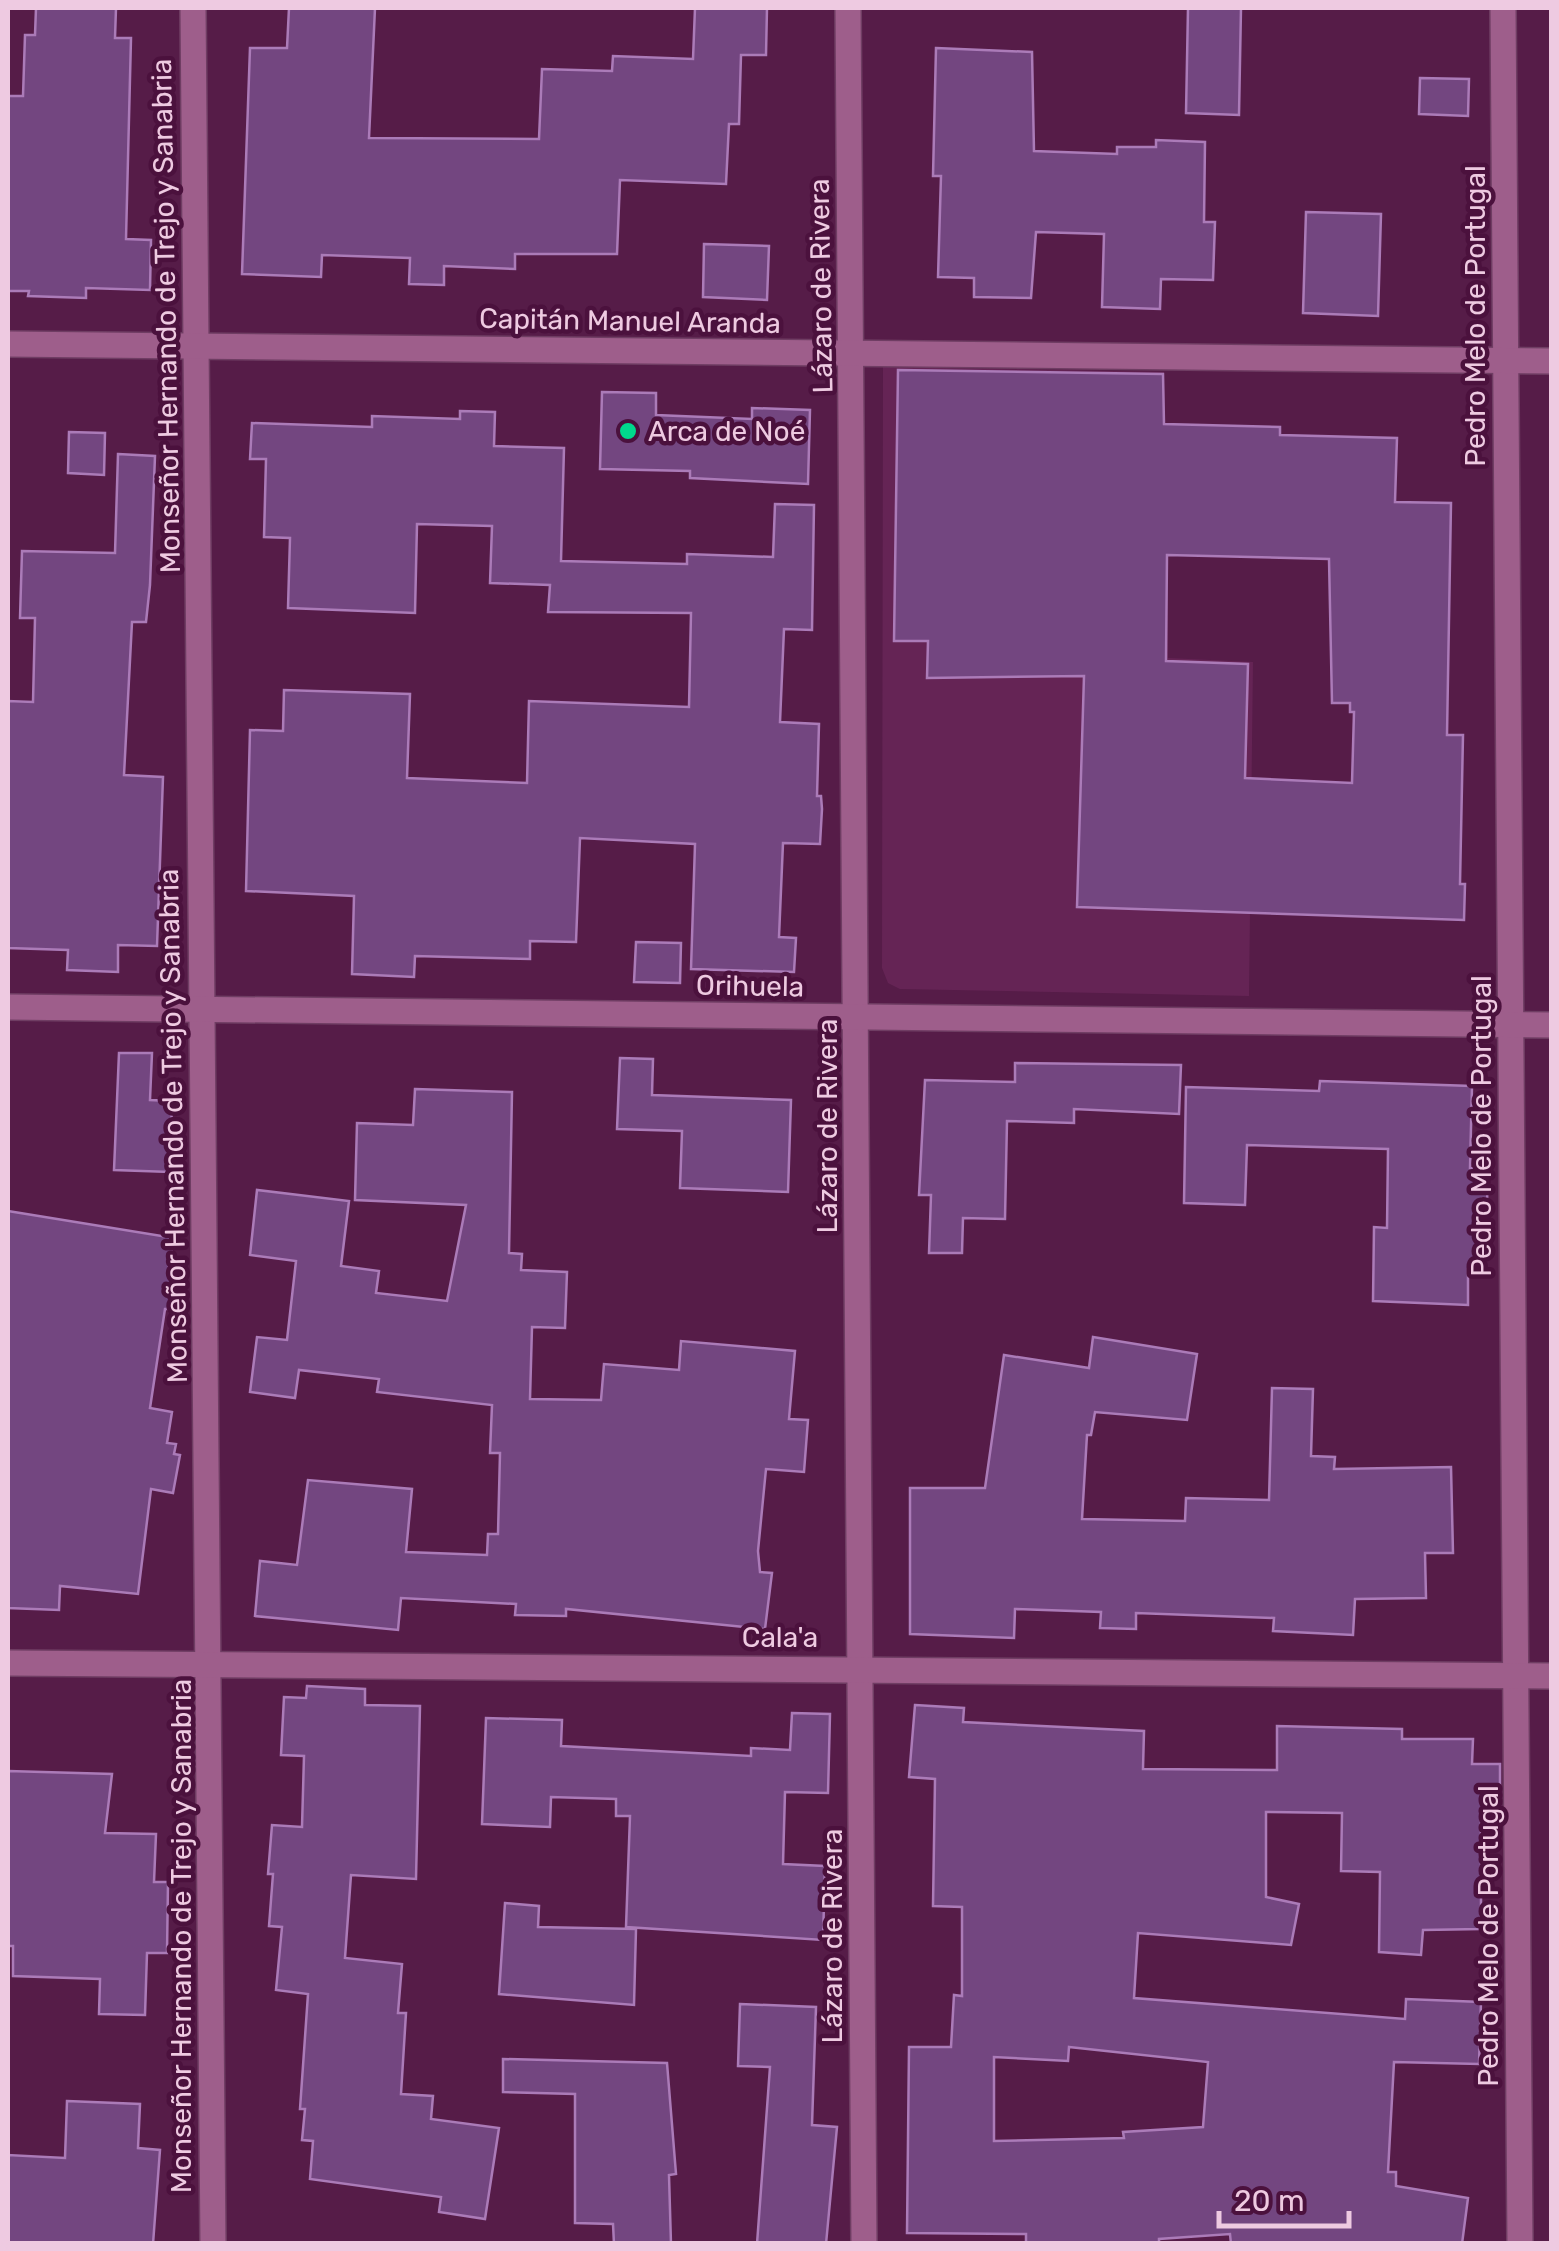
<svg xmlns="http://www.w3.org/2000/svg" width="1559" height="2251" font-family="Rubik,sans-serif">
<rect width="100%" height="100%" fill="#561c48"/>
<!-- built -->
<path fill="#652455" d="M 883,367 L 1164,372 L 1168,658 L 1253,662 L 1249,996 L 900,989 L 888,983 L 882,968 Z"/>
<!-- building -->
<g fill="#734680" stroke="#ab7bb8" stroke-width="2.5" fill-rule="evenodd">
<path d="M 36,8 L 116,8 L 115,38 L 131,38 L 126,239 L 151,240 L 150,290 L 86,288 L 86,298 L 28,296 L 29,291 L 8,291 L 8,96 L 23,96 L 25,35 L 35,35 Z"/>
<path d="M 289,8 L 375,8 L 369,138 L 539,139 L 542,69 L 612,71 L 613,56 L 693,59 L 695,8 L 767,8 L 766,55 L 741,55 L 739,124 L 729,124 L 726,184 L 620,180 L 617,254 L 515,254 L 515,269 L 444,266 L 444,285 L 409,284 L 410,258 L 322,255 L 321,277 L 242,274 L 250,48 L 287,48 Z"/>
<path d="M 1188,8 L 1241,8 L 1239,115 L 1186,113 Z"/>
<path d="M 936,48 L 1032,52 L 1034,151 L 1117,154 L 1117,147 L 1156,147 L 1156,140 L 1205,142 L 1204,222 L 1215,222 L 1213,280 L 1161,279 L 1160,309 L 1102,307 L 1104,234 L 1036,232 L 1031,298 L 974,297 L 974,278 L 938,277 L 941,176 L 933,176 Z"/>
<path d="M 1420,78 L 1469,79 L 1468,116 L 1419,114 Z"/>
<path d="M 1306,212 L 1381,214 L 1378,316 L 1303,313 Z"/>
<path d="M 704,244 L 769,246 L 767,300 L 703,297 Z"/>
<path d="M 898,370 L 1163,374 L 1164,424 L 1280,427 L 1280,435 L 1397,438 L 1395,502 L 1451,503 L 1447,735 L 1463,735 L 1460,884 L 1465,884 L 1464,920 L 1077,907 L 1084,676 L 927,678 L 928,641 L 894,641 ZM 1167,555 L 1329,559 L 1332,703 L 1350,703 L 1350,712 L 1354,712 L 1352,783 L 1245,778 L 1248,664 L 1166,661 Z"/>
<path d="M 602,392 L 656,393 L 656,415 L 752,419 L 752,408 L 810,410 L 808,484 L 690,478 L 690,471 L 600,469 Z"/>
<path d="M 460,411 L 495,412 L 494,446 L 564,448 L 561,561 L 687,564 L 687,554 L 773,557 L 775,504 L 814,505 L 812,630 L 784,629 L 780,722 L 819,724 L 817,796 L 821,796 L 822,809 L 820,844 L 783,843 L 779,937 L 796,938 L 794,972 L 691,969 L 695,844 L 580,838 L 576,942 L 530,941 L 530,959 L 415,956 L 414,977 L 352,974 L 354,896 L 246,891 L 250,730 L 283,731 L 284,690 L 410,694 L 407,778 L 527,783 L 529,701 L 689,707 L 691,613 L 548,612 L 550,585 L 490,583 L 492,526 L 417,524 L 415,613 L 288,608 L 290,538 L 264,537 L 266,459 L 250,459 L 252,423 L 372,427 L 372,416 L 460,419 Z"/>
<path d="M 69,432 L 105,433 L 104,475 L 68,473 Z"/>
<path d="M 118,454 L 155,456 L 150,585 L 146,622 L 132,622 L 124,775 L 163,777 L 157,946 L 118,945 L 118,972 L 67,970 L 68,950 L 8,948 L 8,701 L 33,702 L 35,618 L 20,618 L 22,551 L 115,553 Z"/>
<path d="M 636,942 L 681,943 L 680,983 L 634,982 Z"/>
<path d="M 119,1053 L 152,1053 L 150,1100 L 172,1101 L 170,1172 L 114,1170 Z"/>
<path d="M 620,1058 L 653,1059 L 652,1095 L 791,1100 L 788,1192 L 680,1188 L 682,1131 L 617,1129 Z"/>
<path d="M 1015,1063 L 1181,1065 L 1179,1114 L 1074,1109 L 1074,1123 L 1007,1121 L 1005,1219 L 963,1218 L 962,1253 L 929,1253 L 931,1195 L 919,1195 L 925,1080 L 1015,1082 Z"/>
<path d="M 1320,1081 L 1472,1086 L 1470,1168 L 1488,1169 L 1485,1269 L 1468,1269 L 1468,1305 L 1373,1301 L 1374,1227 L 1387,1228 L 1388,1149 L 1247,1145 L 1245,1205 L 1184,1203 L 1186,1087 L 1319,1091 Z"/>
<path d="M 415,1089 L 512,1092 L 509,1253 L 522,1254 L 521,1270 L 567,1272 L 565,1328 L 532,1327 L 530,1399 L 601,1400 L 604,1364 L 679,1370 L 681,1341 L 795,1351 L 789,1419 L 808,1420 L 804,1472 L 766,1469 L 758,1551 L 760,1572 L 772,1573 L 765,1629 L 566,1609 L 566,1616 L 515,1615 L 516,1604 L 401,1598 L 398,1630 L 255,1616 L 260,1561 L 297,1565 L 308,1480 L 412,1489 L 406,1552 L 487,1555 L 488,1534 L 498,1534 L 500,1453 L 490,1453 L 492,1405 L 377,1392 L 379,1379 L 299,1370 L 295,1398 L 250,1392 L 257,1337 L 287,1340 L 296,1261 L 250,1255 L 257,1190 L 349,1201 L 341,1266 L 379,1271 L 376,1293 L 447,1301 L 466,1205 L 355,1200 L 357,1123 L 413,1125 Z"/>
<path d="M 8,1211 L 174,1238 L 168,1271 L 176,1273 L 170,1309 L 165,1309 L 150,1408 L 172,1412 L 167,1443 L 176,1444 L 174,1454 L 180,1455 L 173,1493 L 151,1489 L 138,1594 L 60,1586 L 59,1610 L 8,1608 Z"/>
<path d="M 1093,1337 L 1197,1354 L 1187,1420 L 1095,1412 L 1091,1435 L 1087,1435 L 1082,1519 L 1185,1521 L 1186,1498 L 1269,1500 L 1272,1388 L 1313,1389 L 1311,1456 L 1335,1457 L 1334,1469 L 1451,1467 L 1453,1553 L 1425,1553 L 1426,1598 L 1355,1599 L 1353,1635 L 1273,1631 L 1274,1618 L 1136,1613 L 1136,1629 L 1100,1628 L 1101,1612 L 1015,1609 L 1014,1638 L 910,1634 L 910,1488 L 985,1488 L 1004,1355 L 1089,1368 Z"/>
<path d="M 307,1686 L 365,1689 L 365,1705 L 420,1706 L 416,1879 L 351,1875 L 345,1958 L 402,1964 L 398,2013 L 406,2013 L 401,2094 L 433,2096 L 431,2119 L 499,2128 L 485,2219 L 439,2212 L 441,2197 L 310,2179 L 313,2141 L 302,2140 L 305,2109 L 300,2109 L 308,1994 L 276,1990 L 282,1927 L 269,1926 L 273,1874 L 268,1874 L 272,1825 L 302,1827 L 304,1756 L 281,1755 L 284,1697 L 306,1698 Z"/>
<path d="M 915,1705 L 964,1708 L 963,1722 L 1144,1731 L 1143,1769 L 1277,1770 L 1277,1726 L 1402,1729 L 1402,1739 L 1473,1739 L 1472,1764 L 1500,1764 L 1500,1814 L 1481,1814 L 1481,1929 L 1423,1930 L 1421,1955 L 1379,1952 L 1380,1872 L 1341,1871 L 1342,1813 L 1266,1812 L 1266,1897 L 1299,1904 L 1291,1945 L 1138,1933 L 1134,1998 L 1405,2019 L 1406,1999 L 1481,2002 L 1479,2064 L 1394,2062 L 1388,2172 L 1396,2172 L 1396,2186 L 1468,2198 L 1462,2244 L 1231,2244 L 1230,2234 L 1159,2239 L 1159,2244 L 1026,2244 L 1026,2234 L 907,2233 L 909,2047 L 951,2047 L 954,1995 L 962,1996 L 962,1907 L 933,1906 L 935,1779 L 909,1777 ZM 1069,2047 L 1208,2062 L 1203,2127 L 1123,2132 L 1124,2138 L 994,2141 L 994,2057 L 1068,2061 Z"/>
<path d="M 792,1713 L 830,1714 L 828,1793 L 785,1792 L 783,1864 L 825,1866 L 823,1940 L 626,1927 L 630,1816 L 616,1816 L 616,1799 L 551,1797 L 550,1827 L 482,1824 L 486,1718 L 562,1720 L 561,1746 L 751,1756 L 751,1748 L 790,1750 Z"/>
<path d="M 8,1771 L 112,1774 L 105,1833 L 156,1834 L 154,1882 L 168,1882 L 167,1953 L 147,1953 L 145,2015 L 99,2014 L 100,1979 L 13,1976 L 13,1946 L 8,1946 Z"/>
<path d="M 505,1903 L 539,1906 L 538,1927 L 636,1929 L 634,2005 L 499,1994 Z"/>
<path d="M 740,2004 L 816,2007 L 812,2125 L 837,2127 L 826,2244 L 757,2244 L 770,2067 L 738,2066 Z"/>
<path d="M 503,2059 L 667,2063 L 676,2174 L 669,2175 L 671,2244 L 614,2244 L 613,2224 L 575,2223 L 575,2094 L 503,2092 Z"/>
<path d="M 67,2101 L 140,2104 L 138,2148 L 160,2150 L 153,2244 L 8,2244 L 8,2155 L 65,2158 Z"/>
</g>
<g fill="none" stroke-linecap="round" stroke-linejoin="round">
<defs>
<g id="street">
<path d="M 193,8 L 213,2244"/>
<path d="M 848,8 L 864,2244"/>
<path d="M 1503,8 L 1520,2244"/>
<path d="M 8,344 L 1552,361"/>
<path d="M 8,1007 L 1552,1025"/>
<path d="M 8,1663 L 1552,1676"/>
</g>
</defs>
<!-- street casing -->
<use href="#street" stroke="#6f3d63" stroke-width="28"/>
<!-- street -->
<use href="#street" stroke="#9e5e8b" stroke-width="25"/>
</g>
<!-- markers -->
<circle fill="#00d98c" stroke="#4b113d" stroke-width="4" cx="628" cy="431" r="10"/>
<g text-anchor="middle" dominant-baseline="central" stroke-width="9" stroke-linejoin="round" paint-order="stroke">
<!-- street labels -->
<g font-size="28" fill="#eecae1" stroke="#4b113d">
<text transform="translate(821 286) rotate(-91)">Lázaro de Rivera</text>
<text transform="translate(166 316) rotate(-91)">Monseñor Hernando de Trejo y Sanabria</text>
<text transform="translate(1475 316) rotate(-90)">Pedro Melo de Portugal</text>
<text transform="translate(630 321) rotate(1)">Capitán Manuel Aranda</text>
<text transform="translate(750 986) rotate(1)">Orihuela</text>
<text transform="translate(173 1126) rotate(-91)">Monseñor Hernando de Trejo y Sanabria</text>
<text transform="translate(827 1126) rotate(-90)">Lázaro de Rivera</text>
<text transform="translate(1481 1126) rotate(-90)">Pedro Melo de Portugal</text>
<text x="780" y="1637">Cala'a</text>
<text transform="translate(181 1936) rotate(-90)">Monseñor Hernando de Trejo y Sanabria</text>
<text transform="translate(832 1936) rotate(-90)">Lázaro de Rivera</text>
<text transform="translate(1488 1936) rotate(-90)">Pedro Melo de Portugal</text>
</g>
<!-- poi labels -->
<g font-size="28" fill="#eecae1" stroke="#4b113d" text-anchor="start">
<text x="648" y="431">Arca de Noé</text>
</g>
</g>
<!-- border -->
<rect width="1559" height="2251" fill="none" stroke="#eecae1" stroke-width="20"/>
<!-- scale -->
<path d="M1219 2211v15h130v-15" fill="none" stroke="#eecae1" stroke-width="5"/>
<text x="1234" y="2211" font-size="30" fill="#eecae1" stroke="#4b113d" stroke-width="8" paint-order="stroke">20 m</text>
</svg>
